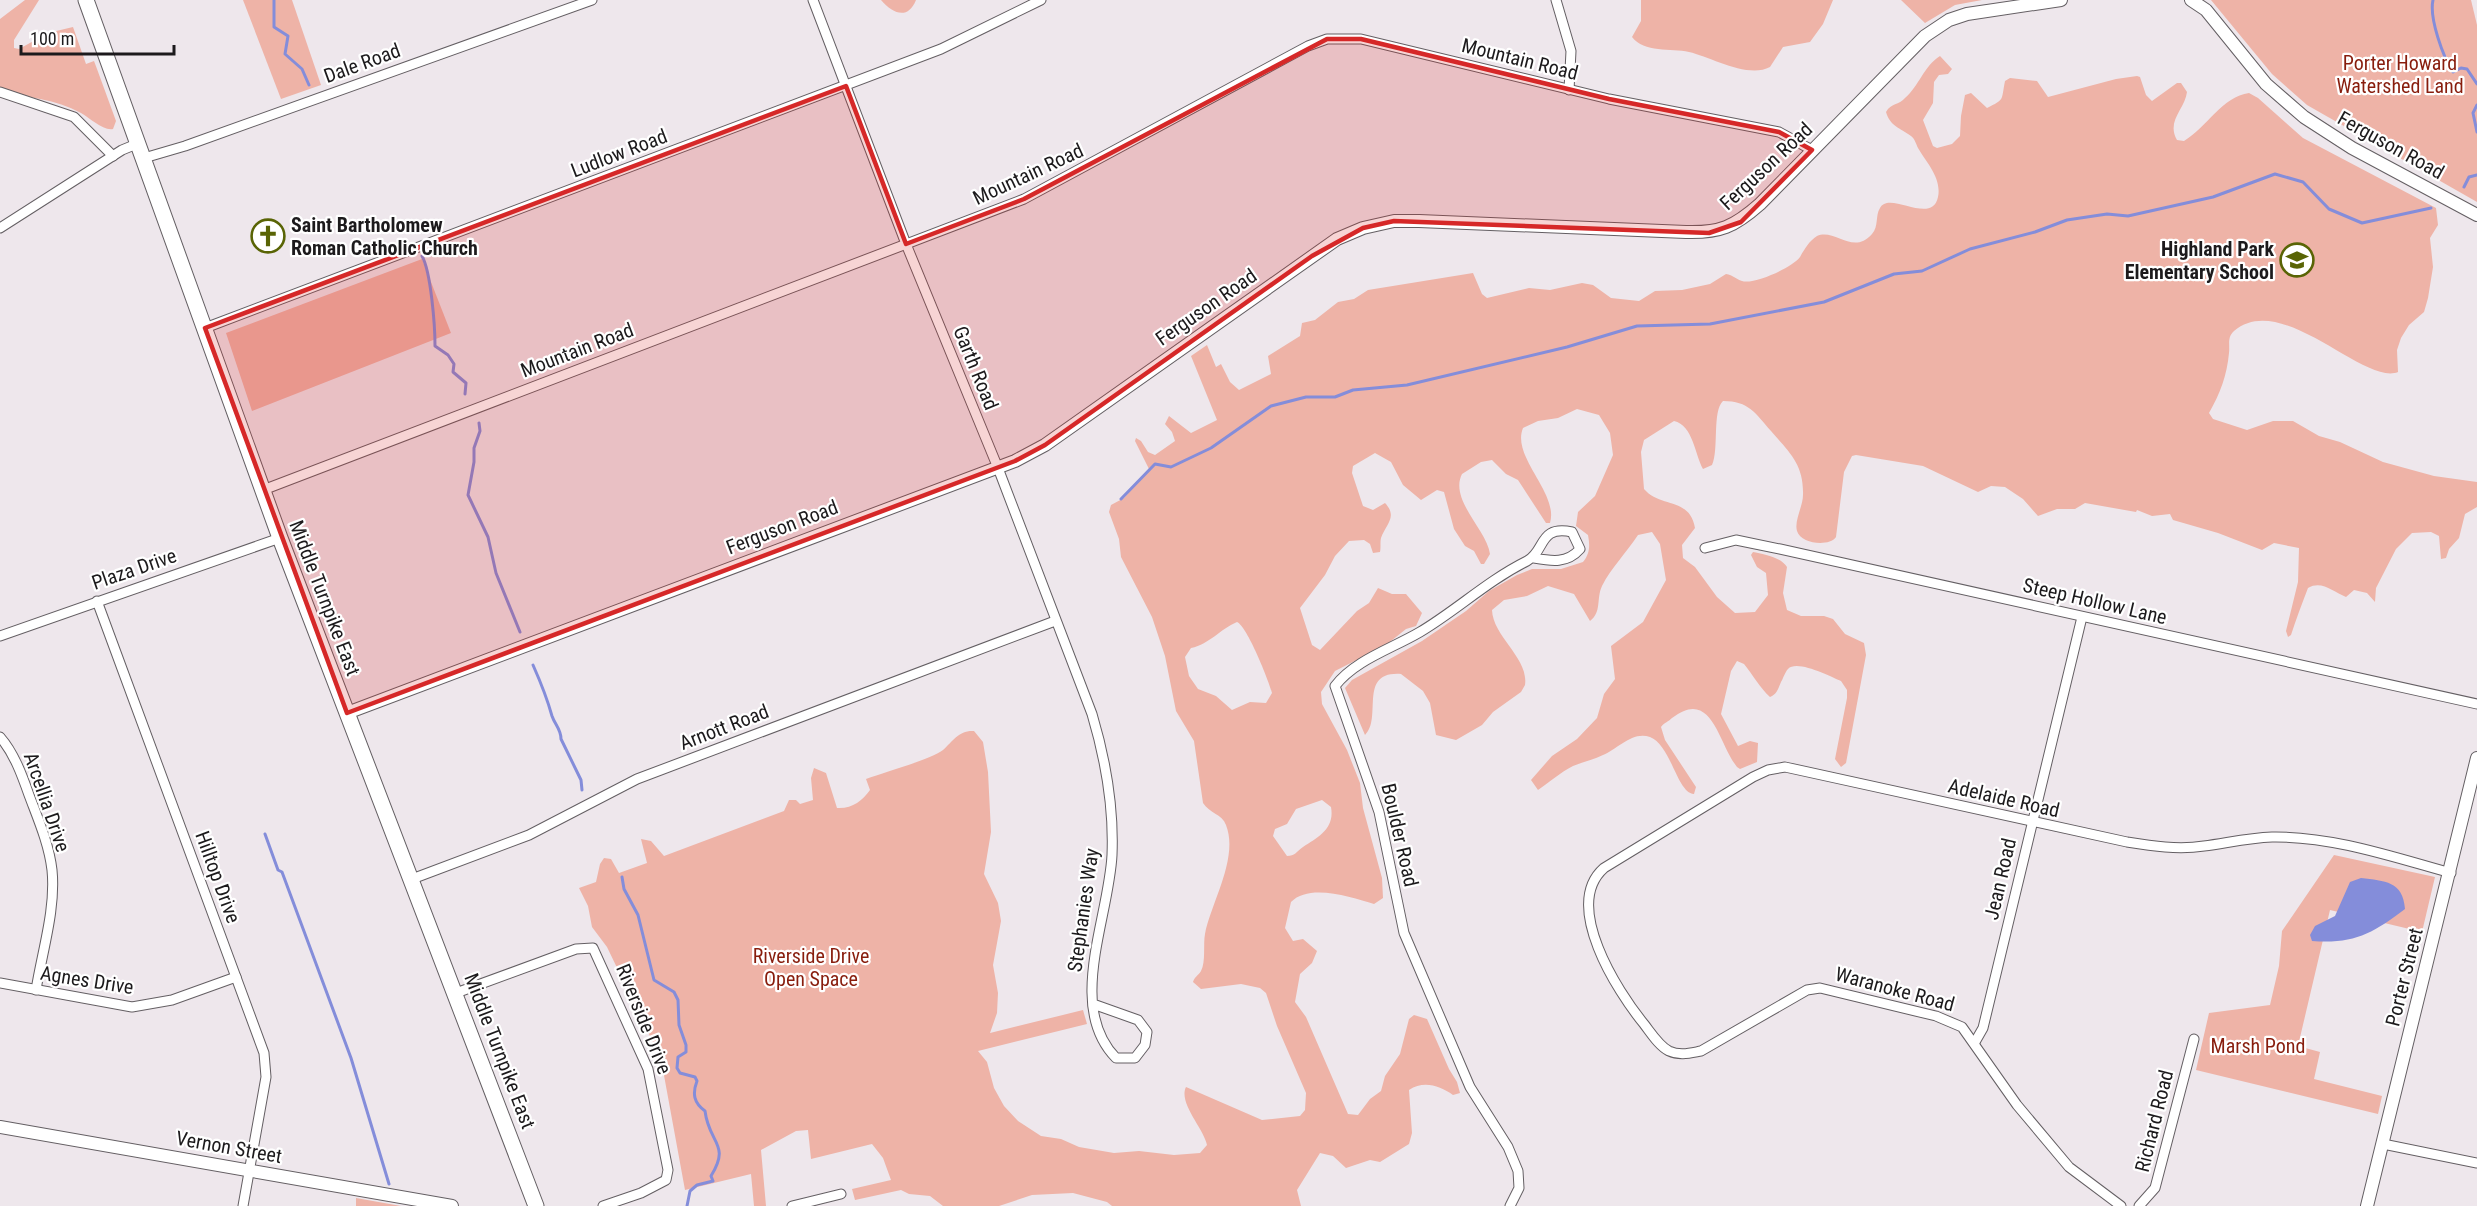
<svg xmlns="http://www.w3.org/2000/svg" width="2477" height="1206" font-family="'Roboto Condensed',sans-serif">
<rect width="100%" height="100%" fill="#eee7ec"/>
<!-- green -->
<g fill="#eeb3a7" fill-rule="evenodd">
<path d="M 25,0 L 39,0 L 14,40 L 14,48 L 19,49 L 48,33 L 73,27 L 86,64 L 94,61 L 97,69 L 116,121 L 113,129 C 103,131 90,118 81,113 C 55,99 28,97 0,92 L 0,19 Z"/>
<path d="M 243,0 L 292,0 L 321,85 L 281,99 Z"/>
<path d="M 881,0 L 916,0 C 908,20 893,14 881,0 Z"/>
<path d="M 1641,0 L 1833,0 L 1823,24 L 1810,42 L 1783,47 L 1770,67 C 1748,79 1711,57 1689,52 C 1671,48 1644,53 1632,37 L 1641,21 Z"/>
<path d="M 1901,0 L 1982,0 L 1955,5 L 1925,23 Z"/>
<path d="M 2211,0 L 2471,0 L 2477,25 L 2477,202 L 2307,105 L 2272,74 Z"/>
<path d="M 1940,56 L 1952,69 L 1948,74 L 1939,75 L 1934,82 L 1933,103 L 1923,120 L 1933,146 L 1937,148 L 1952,144 L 1960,136 L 1961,116 L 1965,95 L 1971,93 L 1987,108 C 2005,99 2001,101 2005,81 L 2010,78 L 2037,81 L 2048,97 L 2116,79 L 2137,76 L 2140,77 L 2146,95 L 2152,101 L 2177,83 L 2181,83 L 2187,92 C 2185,109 2166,121 2177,140 L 2184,141 C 2206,128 2223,96 2249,93 L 2258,98 L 2303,138 L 2436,208 L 2438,225 L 2430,238 L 2433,267 L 2428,298 L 2424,312 L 2409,325 L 2401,338 L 2397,350 L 2398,372 C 2364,386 2282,290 2234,331 C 2227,337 2230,345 2229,353 C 2227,375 2220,394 2209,413 L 2213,419 L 2247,430 L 2273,421 L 2293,421 L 2319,436 L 2340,442 L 2383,462 L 2434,476 L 2477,482 L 2477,507 L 2465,514 L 2459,538 L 2449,549 L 2446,558 L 2441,559 L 2439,536 L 2431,532 L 2412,533 L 2396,549 L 2376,588 L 2375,602 L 2367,593 L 2354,590 L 2346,597 C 2333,592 2322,580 2308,588 C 2302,604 2296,619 2291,635 L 2288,637 L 2286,631 L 2298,582 L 2299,548 L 2274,543 L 2262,550 L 2218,533 L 2173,520 L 2170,514 L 2152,516 L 2137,510 L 2136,512 L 2085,503 L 2075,509 L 2057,509 L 2038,516 L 2023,499 L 2005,487 L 1991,486 L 1978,492 L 1923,466 L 1856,455 L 1852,456 L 1844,472 L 1836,537 C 1829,547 1801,544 1797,531 C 1794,521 1803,506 1803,495 C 1804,464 1789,452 1771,431 C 1755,413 1749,401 1723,401 C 1712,411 1719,449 1712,465 L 1703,469 C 1695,455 1693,425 1674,421 L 1644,440 L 1641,452 L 1644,489 C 1660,508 1690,497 1695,528 L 1682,545 L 1683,558 L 1695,567 L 1717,597 L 1735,613 L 1755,612 L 1768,595 L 1766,573 L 1757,567 L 1751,555 L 1753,552 C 1763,554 1781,557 1787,567 L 1783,593 L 1787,610 L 1801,616 L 1824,616 L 1833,619 L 1845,634 L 1864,643 L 1866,655 L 1846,763 L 1841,767 L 1835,759 L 1847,698 L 1847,690 L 1841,681 C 1831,677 1797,659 1788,669 C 1785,672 1783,679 1781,682 C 1778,689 1777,694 1770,697 C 1760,688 1753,675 1744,664 L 1737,661 L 1731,671 L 1721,714 L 1738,746 L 1750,741 L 1758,743 L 1757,762 L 1740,769 L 1737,767 C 1718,743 1712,687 1672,718 C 1668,722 1665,722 1661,727 L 1665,740 L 1696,787 L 1694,794 C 1677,793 1671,745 1650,737 C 1632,731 1618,749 1603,755 C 1593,760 1582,762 1573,766 C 1561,772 1548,783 1538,790 L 1531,780 L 1552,756 L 1577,739 L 1597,718 L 1604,694 L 1615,679 L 1611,646 L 1643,622 L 1666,580 L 1660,544 L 1652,532 L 1638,535 C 1627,552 1611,568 1602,586 C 1596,599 1602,612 1590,621 L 1574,594 L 1548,586 L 1527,596 L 1504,600 L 1492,610 C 1493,637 1529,658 1525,685 L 1521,692 L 1493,712 L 1482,725 L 1456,740 L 1436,735 L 1430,703 L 1423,691 L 1401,674 C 1357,671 1383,718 1365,735 L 1345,688 L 1352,680 L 1422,641 L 1466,611 L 1489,591 L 1517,575 L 1532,569 L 1561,569 L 1583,562 C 1590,554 1590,545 1588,535 L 1576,526 L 1578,512 L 1595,496 L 1613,455 L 1610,433 L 1599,415 L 1577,409 L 1558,418 L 1538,421 L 1523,428 C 1511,457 1559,493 1550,523 L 1546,523 L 1518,480 L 1506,474 L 1492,460 L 1481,462 L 1462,474 C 1449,500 1487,530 1490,554 L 1484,564 L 1481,564 L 1474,551 L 1465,546 L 1454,529 L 1444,492 L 1437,490 L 1421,500 L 1403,485 L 1391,462 L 1375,453 L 1353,466 L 1352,473 L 1363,506 L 1373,510 L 1385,503 C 1398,517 1386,524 1381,538 C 1380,542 1381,548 1380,552 L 1373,553 L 1370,544 L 1364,540 L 1349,541 L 1335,556 L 1325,575 L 1300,608 L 1312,645 L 1320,650 L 1357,611 L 1369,603 L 1378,588 L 1392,594 L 1406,594 L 1422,613 L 1416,626 L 1406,629 L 1386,645 L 1335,671 L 1321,692 L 1322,704 L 1347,750 L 1360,783 L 1363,808 L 1382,878 L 1383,898 L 1374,904 C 1352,897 1309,883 1291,902 L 1285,928 L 1293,941 L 1303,939 L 1317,951 L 1312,963 L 1300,974 L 1295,1002 L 1306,1017 L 1348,1114 L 1358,1115 L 1370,1099 L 1381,1091 L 1385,1076 L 1400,1054 L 1409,1019 L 1414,1015 L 1427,1019 L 1449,1069 L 1457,1082 L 1460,1093 L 1453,1095 C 1440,1086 1424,1080 1409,1090 L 1412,1133 L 1409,1144 L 1380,1162 L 1370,1160 L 1346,1168 L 1333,1156 L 1320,1153 L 1297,1190 L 1301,1206 L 1112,1206 L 1107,1202 L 1073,1193 L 1032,1195 L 999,1206 L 943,1206 L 930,1196 L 909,1194 L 901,1190 L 855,1200 L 852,1189 L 891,1180 L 883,1158 L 872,1144 L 811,1159 L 808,1130 L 796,1131 L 761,1150 L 766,1206 L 754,1206 L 751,1174 L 685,1190 L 661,1059 L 607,947 L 592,927 L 588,906 L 579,888 L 596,882 L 600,864 L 604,858 L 611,859 L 619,873 L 647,863 L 641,839 L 651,841 L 664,856 L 784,811 L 789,800 L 796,800 L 800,804 L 813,800 L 811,778 L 814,768 L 826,773 L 837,808 C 852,809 862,801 870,790 L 866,779 C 885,772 929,760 943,750 C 953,741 959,730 974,731 L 983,742 L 988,772 L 991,832 L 984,874 L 998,903 L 1001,921 L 993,965 L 998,993 L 997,1013 L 990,1033 L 1083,1010 L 1087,1024 L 978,1051 L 987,1062 L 994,1088 L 1004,1106 L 1018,1121 L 1041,1136 L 1061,1139 L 1079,1147 L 1114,1153 L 1139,1151 L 1174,1155 L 1200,1153 L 1207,1145 C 1204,1129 1178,1103 1186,1087 L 1262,1120 L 1300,1116 L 1305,1110 L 1306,1093 L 1277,1026 L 1266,993 L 1260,988 L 1241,984 L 1201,989 L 1193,982 C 1195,976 1198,976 1201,971 C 1206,962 1203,944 1205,934 C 1211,903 1239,858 1226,825 C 1222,814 1209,813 1203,803 L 1194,741 L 1176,711 L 1165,656 L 1152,617 L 1121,557 L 1119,539 L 1109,512 L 1111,505 L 1124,498 L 1149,469 L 1135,441 L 1136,438 L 1141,441 L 1148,452 L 1155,455 L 1175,441 L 1172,432 L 1165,424 L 1169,416 L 1191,433 L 1217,420 L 1191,356 L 1207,345 L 1216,367 L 1221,364 L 1230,382 L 1239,390 L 1271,374 L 1268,356 L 1300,336 L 1302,323 L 1315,320 L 1338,302 L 1354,299 L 1368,290 L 1473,273 L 1482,294 L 1487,298 L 1529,288 L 1550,290 L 1582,283 L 1593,285 L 1611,298 L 1639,301 L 1655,291 L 1682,290 L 1710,284 L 1726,274 C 1733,275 1736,279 1742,281 C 1754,285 1793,267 1800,257 C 1804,250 1809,241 1817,236 C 1835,228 1853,256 1872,234 C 1879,226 1875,216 1880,208 C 1889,190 1932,226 1938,197 C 1942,178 1926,162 1918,148 C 1916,144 1915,139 1911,136 C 1900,128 1890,126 1886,112 C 1891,103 1899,105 1905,98 C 1919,86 1924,66 1940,56 ZM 1237,622 C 1247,626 1269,681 1272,693 L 1266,703 L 1250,702 L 1232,710 L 1216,696 L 1198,689 L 1189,676 L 1185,657 L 1191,648 C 1210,644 1220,629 1237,622 ZM 1322,800 L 1331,807 C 1335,829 1318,837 1303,847 C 1296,852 1295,856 1287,856 L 1273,836 L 1275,829 L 1287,824 L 1296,809 Z"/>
<path d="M 422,259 L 451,333 L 252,411 L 226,333 Z"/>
<path d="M 2334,855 L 2435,877 L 2422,932 L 2330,910 L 2298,1046 L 2320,1052 L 2314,1079 L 2382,1096 L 2378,1114 L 2196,1070 L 2209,1013 L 2270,1005 L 2279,966 L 2282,931 Z"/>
<path d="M 356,1198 L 401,1206 L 402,1206 L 356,1206 Z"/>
</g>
<!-- water -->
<path fill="#848dda" d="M 2361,878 C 2385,881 2403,881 2405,909 C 2372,934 2354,944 2312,941 L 2310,935 L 2315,926 L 2335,916 L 2350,882 Z"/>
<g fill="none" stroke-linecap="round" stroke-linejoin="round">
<!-- stream -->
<g stroke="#848dda" stroke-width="3">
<path d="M 274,0 L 274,27 L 288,36 L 285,54 L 302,69 L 309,85"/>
<path d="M 2433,0 C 2429,18 2443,57 2453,72 L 2461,68 L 2467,69 L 2477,84"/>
<path d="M 2477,105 L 2473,113 L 2477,132"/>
<path d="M 2464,187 L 2469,177 L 2477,175"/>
<path d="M 422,256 C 431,272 435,326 435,346 L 448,355 L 454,364 L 453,372 L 466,383 L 465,394"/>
<path d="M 479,423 L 480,431 L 474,448 L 474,462 L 468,495 L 488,537 L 496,573 L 520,632"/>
<path d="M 1121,499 L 1155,464 L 1171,467 L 1211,448 L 1271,406 L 1306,397 L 1335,397 L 1353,390 L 1407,385 L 1567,347 L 1637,326 L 1710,324 L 1824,302 L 1894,274 L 1922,271 L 1970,249 L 2035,232 L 2067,220 L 2107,214 L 2128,216 L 2213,197 L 2275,174 L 2303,182 L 2329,209 L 2362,223 L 2431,208"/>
<path d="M 533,665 C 541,683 547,698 552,716 C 555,725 561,729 561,739 L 581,780 L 582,790"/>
<path d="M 265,834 L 278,870 L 282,872 L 351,1058 L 389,1184"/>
<path d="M 622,877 L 624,889 L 638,915 L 654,980 L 674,992 L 678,1000 L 679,1025 L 686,1045 L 686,1052 L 678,1057 L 677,1068 L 680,1073 L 695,1077 L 697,1081 C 692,1094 694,1103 705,1111 C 709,1144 731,1144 711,1176 L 713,1181 L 697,1185 L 690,1191 L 687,1206"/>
</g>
<defs>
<g id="minor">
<path d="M 813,0 L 906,244 L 998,468 L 1092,714 C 1106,761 1114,807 1112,855 C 1109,918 1066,1007 1116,1058 L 1135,1058 L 1145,1045 L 1147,1032 L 1138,1020 L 1093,1004"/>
<path d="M 1556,0 L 1571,51 L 1569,90"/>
<path d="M 0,92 L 74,117 L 113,156"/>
<path d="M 144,158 L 185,146 L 592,0"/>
<path d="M 0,228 L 122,150 L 139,143"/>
<path d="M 205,328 L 941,49 L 1041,0"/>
<path d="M 263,490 L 1024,199 L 1308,46 L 1327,39 L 1361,39 L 1609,99 L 1779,132 L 1812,150"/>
<path d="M 1705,548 L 1736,540 L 1780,549 L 2477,704"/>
<path d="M 97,601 L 264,1053 L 266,1077 L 243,1206"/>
<path d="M 0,636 L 280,538"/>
<path d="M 0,737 C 14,753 22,775 29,795 C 38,819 49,844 52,870 C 56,909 42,952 36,990"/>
<path d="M 412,879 L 529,835 L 637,779 L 1055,621"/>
<path d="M 0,983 L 132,1007 L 172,1000 L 236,977"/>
<path d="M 456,993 L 576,949 L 593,948 L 648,1069 L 668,1170 L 666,1180 L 641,1193 L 603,1206"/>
<path d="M 1975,1042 L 1983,1028 L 2082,617"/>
<path d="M 2383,1144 L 2477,1163"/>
<path d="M 792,1206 L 841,1194"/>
<path d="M 1510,1206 L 1519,1188 L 1518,1171 L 1508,1147 L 1470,1087 L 1404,933 L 1379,812 L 1335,686 C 1355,660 1391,649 1420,632 C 1457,610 1487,581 1527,561 C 1546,551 1538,525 1572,532 L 1580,549 C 1567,564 1551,561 1533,558"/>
<path d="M 2121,1206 L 2069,1167 L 2017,1105 L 1962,1027 L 1936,1016 L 1820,988 L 1807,990 L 1701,1051 C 1690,1053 1680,1056 1669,1051 C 1659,1046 1651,1033 1644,1024 C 1617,991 1562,905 1604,868 L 1753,777 L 1768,770 L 1785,767 L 2127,842 C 2152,846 2178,850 2204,846 C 2227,843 2248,838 2272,837 C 2332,836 2393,857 2451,873"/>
<path d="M 2139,1206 L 2155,1188 L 2194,1039"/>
</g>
<g id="tertiary">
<path d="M 2191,0 L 2206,10 L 2266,84 L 2304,117 L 2352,148 L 2477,215"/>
<path d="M 347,713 L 1015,461 L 1045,445 L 1337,239 L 1363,228 L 1394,221 L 1419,221 L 1686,232 C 1720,233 1734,227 1760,204 L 1925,36 L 1949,20 L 1967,14 L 2061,0"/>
<path d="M 0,1127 L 452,1206"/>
<path d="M 2367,1206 L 2477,758"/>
</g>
<path id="primary" d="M 86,0 L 280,538 L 536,1206"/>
</defs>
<!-- minor casing -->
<use href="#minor" stroke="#645f63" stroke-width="11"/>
<!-- tertiary casing -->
<use href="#tertiary" stroke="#645f63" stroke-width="14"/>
<!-- primary casing -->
<use href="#primary" stroke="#645f63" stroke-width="17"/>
<!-- minor -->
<use href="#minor" stroke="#fff" stroke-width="9"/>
<!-- tertiary -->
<use href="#tertiary" stroke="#fff" stroke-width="12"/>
<!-- primary -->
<use href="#primary" stroke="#fff" stroke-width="15"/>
</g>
<!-- marked area -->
<path fill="#d62828" fill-opacity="0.2" stroke="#d62828" stroke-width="4.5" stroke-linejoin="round" d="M 1327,39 L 1361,39 L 1609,99 L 1779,132 L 1812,150 L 1741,222 L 1709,233 L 1394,221 L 1363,228 L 1312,256 L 1045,445 L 1015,461 L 347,713 L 205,328 L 846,86 L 906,244 L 1024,199 Z"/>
<!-- icons -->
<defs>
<symbol id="church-ring" viewBox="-11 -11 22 22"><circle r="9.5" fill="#fff" stroke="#596405" stroke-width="1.5"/><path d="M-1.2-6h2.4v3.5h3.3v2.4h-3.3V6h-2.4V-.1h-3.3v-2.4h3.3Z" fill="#596405"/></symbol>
<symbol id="school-ring" viewBox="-11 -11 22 22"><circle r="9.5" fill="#fff" stroke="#596405" stroke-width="1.5"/><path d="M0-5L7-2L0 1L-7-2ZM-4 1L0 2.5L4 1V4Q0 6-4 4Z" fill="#596405"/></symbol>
</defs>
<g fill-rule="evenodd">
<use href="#church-ring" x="249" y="217" width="38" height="38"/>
<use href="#school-ring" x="2278" y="241" width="38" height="38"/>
</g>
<g text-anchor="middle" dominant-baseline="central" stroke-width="4.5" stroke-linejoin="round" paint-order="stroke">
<!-- street labels -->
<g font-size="20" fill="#1c1a1c" stroke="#fff">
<text transform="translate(1520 59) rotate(14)">Mountain Road</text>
<text transform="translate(362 63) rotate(-20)">Dale Road</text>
<text transform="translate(2391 145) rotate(29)">Ferguson Road</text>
<text transform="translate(619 153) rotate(-21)">Ludlow Road</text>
<text transform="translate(1766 166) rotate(-43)">Ferguson Road</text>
<text transform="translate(1028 174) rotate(-25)">Mountain Road</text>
<text transform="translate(1206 307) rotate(-35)">Ferguson Road</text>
<text transform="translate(577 350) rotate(-21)">Mountain Road</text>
<text transform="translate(976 368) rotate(68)">Garth Road</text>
<text transform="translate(782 527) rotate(-21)">Ferguson Road</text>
<text transform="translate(134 569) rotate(-19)">Plaza Drive</text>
<text transform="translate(325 598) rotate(69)">Middle Turnpike East</text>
<text transform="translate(2095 601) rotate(13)">Steep Hollow Lane</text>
<text transform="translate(724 727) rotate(-21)">Arnott Road</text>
<text transform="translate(2004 798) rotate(13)">Adelaide Road</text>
<text transform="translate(47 802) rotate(71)">Arcellia Drive</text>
<text transform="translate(1400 835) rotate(77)">Boulder Road</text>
<text transform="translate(218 877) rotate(70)">Hilltop Drive</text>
<text transform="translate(2000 879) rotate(-77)">Jean Road</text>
<text transform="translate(1083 910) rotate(-82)">Stephanies Way</text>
<text transform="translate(2404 977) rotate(-76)">Porter Street</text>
<text transform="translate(87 980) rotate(9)">Agnes Drive</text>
<text transform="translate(1895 989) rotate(15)">Waranoke Road</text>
<text transform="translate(644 1019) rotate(68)">Riverside Drive</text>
<text transform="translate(500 1051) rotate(69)">Middle Turnpike East</text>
<text transform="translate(2154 1121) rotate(-76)">Richard Road</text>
<text transform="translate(229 1147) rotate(10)">Vernon Street</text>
</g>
<!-- park labels -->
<g font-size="20" fill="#881d0d" stroke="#fff">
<text x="2400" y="63">Porter Howard<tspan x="2400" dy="23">Watershed Land</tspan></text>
<text x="811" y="956">Riverside Drive<tspan x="811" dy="23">Open Space</tspan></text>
<text x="2258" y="1046">Marsh Pond</text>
</g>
<!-- poi labels -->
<g font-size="20" font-weight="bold" fill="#1c1a1c" stroke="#fff" text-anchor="start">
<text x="291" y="225">Saint Bartholomew<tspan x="291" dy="23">Roman Catholic Church</tspan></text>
<text x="2274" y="249" text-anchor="end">Highland Park<tspan x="2274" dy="23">Elementary School</tspan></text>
</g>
</g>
<!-- scale -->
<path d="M21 45v9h153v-9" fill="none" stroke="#1c1a1c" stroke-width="3"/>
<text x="30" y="45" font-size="18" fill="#1c1a1c" stroke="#ffffff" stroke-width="4.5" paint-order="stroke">100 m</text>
</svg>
